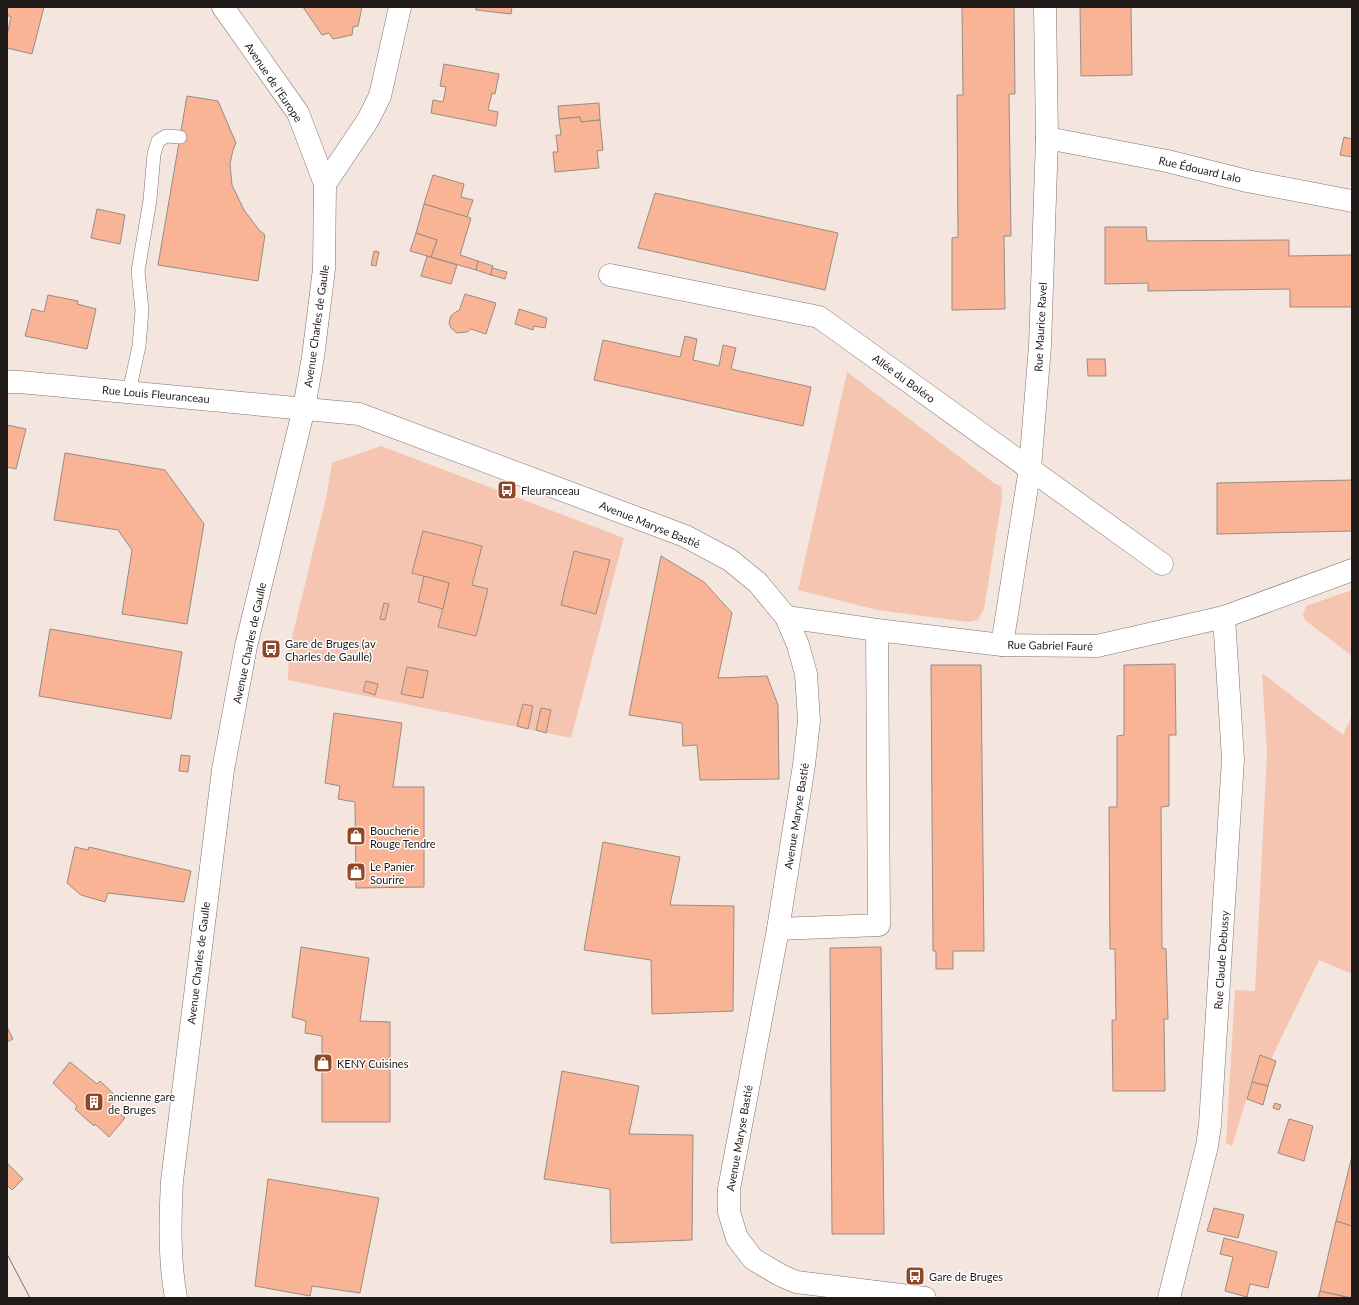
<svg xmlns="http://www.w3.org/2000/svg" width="1359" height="1305" font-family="Lato,sans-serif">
<rect width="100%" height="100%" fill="#f4e5df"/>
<!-- green -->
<g fill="#f5c5b1">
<path d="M 847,372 L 994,483 L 1001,486 L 1002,498 L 984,609 L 978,620 L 968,622 L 877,610 L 798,590 Z"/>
<path d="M 381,446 L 624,538 L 571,738 L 288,680 L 289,650 L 326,498 L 332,463 Z"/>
<path d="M 1352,590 L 1352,656 L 1306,621 L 1303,615 L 1306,606 Z"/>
<path d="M 1262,673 L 1343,735 L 1352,715 L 1352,974 L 1319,960 L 1271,1059 L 1260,1055 L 1232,1146 L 1226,1143 L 1235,990 L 1255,991 L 1267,753 Z"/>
</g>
<!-- building -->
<g fill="#f9b395" stroke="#998c86">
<path d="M 7,7 L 44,7 L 32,54 L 7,48 L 7,35 L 11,17 L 7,15 Z"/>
<path d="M 303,7 L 362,7 L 358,26 L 353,27 L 352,35 L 333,39 L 329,33 L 322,35 Z"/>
<path d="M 476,7 L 512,7 L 511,14 L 476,10 Z"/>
<path d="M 962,7 L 1014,7 L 1015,94 L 1009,94 L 1011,236 L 1004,236 L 1005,309 L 952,310 L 952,238 L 958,237 L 957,95 L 963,95 Z"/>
<path d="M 1080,7 L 1131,7 L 1132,75 L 1081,76 Z"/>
<path d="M 444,64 L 499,74 L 495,94 L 492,93 L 488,110 L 498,112 L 496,126 L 431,113 L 433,100 L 443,102 L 446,87 L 440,86 Z"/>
<path d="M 187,96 L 218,101 L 236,143 L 233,150 L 230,164 L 232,185 L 244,210 L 259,230 L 265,235 L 258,281 L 158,265 Z"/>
<path d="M 599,103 L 600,120 L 581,122 L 580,117 L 559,119 L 558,106 Z"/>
<path d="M 580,117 L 581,122 L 600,120 L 603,150 L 597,151 L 599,168 L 555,172 L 553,152 L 558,152 L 556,135 L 561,135 L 559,119 Z"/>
<path d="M 1344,137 L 1352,139 L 1352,157 L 1340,155 Z"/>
<path d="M 433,175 L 464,184 L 461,197 L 473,200 L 467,217 L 424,204 Z"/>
<path d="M 655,193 L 838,233 L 825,290 L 638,248 Z"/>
<path d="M 424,204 L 471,218 L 460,255 L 478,261 L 476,270 L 431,257 L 437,240 L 416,233 Z"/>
<path d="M 97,209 L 125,215 L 120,244 L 91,238 Z"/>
<path d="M 1105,227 L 1146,227 L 1147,241 L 1289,240 L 1289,256 L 1352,255 L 1352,307 L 1290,307 L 1290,289 L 1148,291 L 1148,283 L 1105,284 Z"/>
<path d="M 416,233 L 437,240 L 431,257 L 410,251 Z"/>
<path d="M 374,251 L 379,252 L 376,266 L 371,265 Z"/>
<path d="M 427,256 L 457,265 L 451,284 L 421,276 Z"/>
<path d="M 478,261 L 493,266 L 491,275 L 476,270 Z"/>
<path d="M 492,268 L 507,272 L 505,279 L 491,275 Z"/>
<path d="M 465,294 L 496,303 L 486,334 L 471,329 L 467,332 L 457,333 L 451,328 L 449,323 L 451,316 L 457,311 L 459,311 Z"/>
<path d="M 48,295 L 78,301 L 77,304 L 96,309 L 87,349 L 25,336 L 32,309 L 44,312 Z"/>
<path d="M 519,309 L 547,318 L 545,328 L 534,326 L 533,330 L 515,324 Z"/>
<path d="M 685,336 L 697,339 L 693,360 L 719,366 L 723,345 L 736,348 L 731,369 L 811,387 L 803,426 L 594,380 L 603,340 L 680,357 Z"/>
<path d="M 1087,359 L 1105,359 L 1106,376 L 1088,376 Z"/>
<path d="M 7,425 L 26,429 L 16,469 L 7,467 Z"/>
<path d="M 65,453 L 165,470 L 204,524 L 187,624 L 122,614 L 132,550 L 118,530 L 54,520 Z"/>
<path d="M 1352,480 L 1352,531 L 1217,534 L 1217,483 Z"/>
<path d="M 423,531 L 482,546 L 472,585 L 488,589 L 476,636 L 438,627 L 449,583 L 412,573 Z"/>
<path d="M 574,551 L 610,560 L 596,614 L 561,605 Z"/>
<path d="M 661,556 L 704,582 L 732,613 L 718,678 L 767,676 L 778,705 L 779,779 L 700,780 L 697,745 L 683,746 L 682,723 L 629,715 Z"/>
<path d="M 424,576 L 449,583 L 443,609 L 418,602 Z"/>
<path d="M 384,603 L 389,604 L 385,620 L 380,619 Z"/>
<path d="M 50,629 L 182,652 L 171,719 L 39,696 Z"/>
<path d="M 1175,664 L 1176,735 L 1169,735 L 1169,806 L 1161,807 L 1162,948 L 1166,949 L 1168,1019 L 1164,1019 L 1165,1091 L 1113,1091 L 1112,1020 L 1116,1020 L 1115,949 L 1110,949 L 1109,807 L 1117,807 L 1117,736 L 1124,735 L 1124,665 Z"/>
<path d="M 931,665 L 981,665 L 984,951 L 953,951 L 953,969 L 936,969 L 936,951 L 933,951 Z"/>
<path d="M 407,667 L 428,671 L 423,698 L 401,694 Z"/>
<path d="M 366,681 L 378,684 L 375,695 L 363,691 Z"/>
<path d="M 523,704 L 533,706 L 528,729 L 517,726 Z"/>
<path d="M 541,708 L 551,710 L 546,733 L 536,730 Z"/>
<path d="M 334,713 L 402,723 L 393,787 L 424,787 L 424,887 L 356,888 L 355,802 L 338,799 L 340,786 L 325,783 Z"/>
<path d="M 181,755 L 190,756 L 188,772 L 179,771 Z"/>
<path d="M 603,842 L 680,857 L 670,905 L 734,906 L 733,1011 L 652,1014 L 651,960 L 584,950 Z"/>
<path d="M 75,847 L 88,850 L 89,847 L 191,871 L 184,902 L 108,893 L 105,902 L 81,895 L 67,883 Z"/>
<path d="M 301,947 L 369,958 L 360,1021 L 390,1022 L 390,1122 L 322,1122 L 322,1036 L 305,1033 L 306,1021 L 292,1017 Z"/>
<path d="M 881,947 L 884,1234 L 832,1234 L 830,948 Z"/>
<path d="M 7,1027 L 13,1039 L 7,1042 Z"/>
<path d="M 1260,1055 L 1276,1061 L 1268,1086 L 1252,1082 Z"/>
<path d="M 70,1062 L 97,1084 L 100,1081 L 118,1098 L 111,1106 L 125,1118 L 109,1137 L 95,1124 L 94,1126 L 75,1109 L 77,1106 L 53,1083 Z"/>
<path d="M 562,1071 L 639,1086 L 629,1134 L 693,1135 L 692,1240 L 611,1243 L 610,1189 L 544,1179 Z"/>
<path d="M 1252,1082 L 1268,1086 L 1263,1105 L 1247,1099 Z"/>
<path d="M 1275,1103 L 1281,1105 L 1279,1110 L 1273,1108 Z"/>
<path d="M 1289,1119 L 1313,1126 L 1304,1161 L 1278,1153 Z"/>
<path d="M 1352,1156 L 1352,1226 L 1336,1221 Z"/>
<path d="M 7,1163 L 23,1179 L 12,1190 L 7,1185 Z"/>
<path d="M 268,1179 L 379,1198 L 360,1293 L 312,1286 L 310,1296 L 255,1286 Z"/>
<path d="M 1214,1208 L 1244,1215 L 1238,1238 L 1207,1231 Z"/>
<path d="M 1336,1221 L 1352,1226 L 1352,1293 L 1351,1298 L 1320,1291 Z"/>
<path d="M 1224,1238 L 1277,1252 L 1268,1288 L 1250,1284 L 1247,1297 L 1225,1291 L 1233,1257 L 1220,1254 Z"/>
<path d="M 1320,1291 L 1350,1298 L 1318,1298 Z"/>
</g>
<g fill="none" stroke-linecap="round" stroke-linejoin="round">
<defs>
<path id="lane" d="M 129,392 L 139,346 L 142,310 L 138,271 L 150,200 L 154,154 L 158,141 L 166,136 L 180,137"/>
<g id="street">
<path d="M 1047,138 L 1167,161 L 1247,181 L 1352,201"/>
<path d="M 325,184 L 368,120 L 380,96 L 400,7"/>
<path d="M 610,275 L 819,317 L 1162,564"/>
<path d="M 7,382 L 20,382 L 359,414 L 685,536 L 730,560 L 758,583 L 786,617 L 798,645 L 806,674 L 809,721 L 804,765 L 778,929 L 729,1189 L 729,1212 L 737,1238 L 753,1259 L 780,1275 L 796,1282 L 925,1298"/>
<path d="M 786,617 L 877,630 L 1002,645 L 1097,646 L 1224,617 L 1352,570"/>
<path d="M 1002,645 L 1030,468 L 1040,346 L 1047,138 L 1045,7"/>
<path d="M 778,929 L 879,925 L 877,630"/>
<path d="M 1169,1298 L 1207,1146 L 1210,1125 L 1233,759 L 1224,617"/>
</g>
<path id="secondary" d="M 176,1298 C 169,1259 170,1220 172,1181 L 223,770 L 246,646 L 304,408 L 313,357 L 324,269 L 325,184 L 298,113 L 223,7"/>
</defs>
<!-- lane casing -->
<use href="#lane" stroke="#80736d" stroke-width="14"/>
<!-- street casing -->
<use href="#street" stroke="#80736d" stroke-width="23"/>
<!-- secondary casing -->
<use href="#secondary" stroke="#80736d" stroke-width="23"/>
<!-- lane -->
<use href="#lane" stroke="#fff" stroke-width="13"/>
<!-- street -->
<use href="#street" stroke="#fff" stroke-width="22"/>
<!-- secondary -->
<use href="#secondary" stroke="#fff" stroke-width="22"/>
<!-- tram -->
<path stroke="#807672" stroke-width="1" d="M 7,1254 L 30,1298"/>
</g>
<!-- icons -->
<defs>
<symbol id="bus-square" viewBox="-11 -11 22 22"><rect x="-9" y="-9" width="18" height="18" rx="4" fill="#8f4726" stroke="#fff"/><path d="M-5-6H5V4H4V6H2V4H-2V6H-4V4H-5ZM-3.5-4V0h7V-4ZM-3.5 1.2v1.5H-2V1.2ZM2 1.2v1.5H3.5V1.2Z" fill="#fff"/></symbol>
<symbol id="shop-square" viewBox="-11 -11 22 22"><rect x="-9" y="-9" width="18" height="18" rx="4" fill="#8f4726" stroke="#fff"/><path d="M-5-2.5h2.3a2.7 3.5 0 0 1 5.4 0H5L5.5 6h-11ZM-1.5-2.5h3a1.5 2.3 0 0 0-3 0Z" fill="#fff"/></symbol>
<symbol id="building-square" viewBox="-11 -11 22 22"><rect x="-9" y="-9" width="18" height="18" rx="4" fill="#8f4726" stroke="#fff"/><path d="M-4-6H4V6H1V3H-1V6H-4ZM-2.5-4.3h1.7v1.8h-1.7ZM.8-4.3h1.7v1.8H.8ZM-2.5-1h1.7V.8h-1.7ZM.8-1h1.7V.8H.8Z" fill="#fff"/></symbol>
</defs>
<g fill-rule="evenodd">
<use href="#bus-square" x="496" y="479" width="22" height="22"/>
<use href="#bus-square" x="260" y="638" width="22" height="22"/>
<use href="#shop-square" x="345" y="825" width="22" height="22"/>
<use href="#shop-square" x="345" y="861" width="22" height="22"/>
<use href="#shop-square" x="312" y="1052" width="22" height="22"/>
<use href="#building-square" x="83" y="1091" width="22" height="22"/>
<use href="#bus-square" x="904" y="1265" width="22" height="22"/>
</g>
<g text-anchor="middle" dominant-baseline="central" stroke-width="3" stroke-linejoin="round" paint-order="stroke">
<!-- street labels -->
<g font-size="11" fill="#201a18" stroke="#fff">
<text transform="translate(274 82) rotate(56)">Avenue de l'Europe</text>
<text transform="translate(1200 169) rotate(13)">Rue Édouard Lalo</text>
<text transform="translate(316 326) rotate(-82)">Avenue Charles de Gaulle</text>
<text transform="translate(1040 327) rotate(-87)">Rue Maurice Ravel</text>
<text transform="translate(904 378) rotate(36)">Allée du Boléro</text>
<text transform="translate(156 394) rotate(5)">Rue Louis Fleuranceau</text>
<text transform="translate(650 524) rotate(22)">Avenue Maryse Bastié</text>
<text transform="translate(249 643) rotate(-78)">Avenue Charles de Gaulle</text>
<text transform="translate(1050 645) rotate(1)">Rue Gabriel Fauré</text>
<text transform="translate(796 816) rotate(-81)">Avenue Maryse Bastié</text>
<text transform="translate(1221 960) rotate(-86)">Rue Claude Debussy</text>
<text transform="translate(198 963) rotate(-83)">Avenue Charles de Gaulle</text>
<text transform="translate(739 1138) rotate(-80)">Avenue Maryse Bastié</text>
</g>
<!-- poi labels -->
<g font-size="11" fill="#201a18" stroke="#fff" text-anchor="start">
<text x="521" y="490">Fleuranceau</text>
<text x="285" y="643">Gare de Bruges (av<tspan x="285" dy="13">Charles de Gaulle)</tspan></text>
<text x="370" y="830">Boucherie<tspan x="370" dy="13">Rouge Tendre</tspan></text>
<text x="370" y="866">Le Panier<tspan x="370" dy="13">Sourire</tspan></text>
<text x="337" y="1063">KENY Cuisines</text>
<text x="108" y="1096">ancienne gare<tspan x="108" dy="13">de Bruges</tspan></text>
<text x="929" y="1276">Gare de Bruges</text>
</g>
</g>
<!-- border -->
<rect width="1359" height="1305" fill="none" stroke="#201a18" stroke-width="16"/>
</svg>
